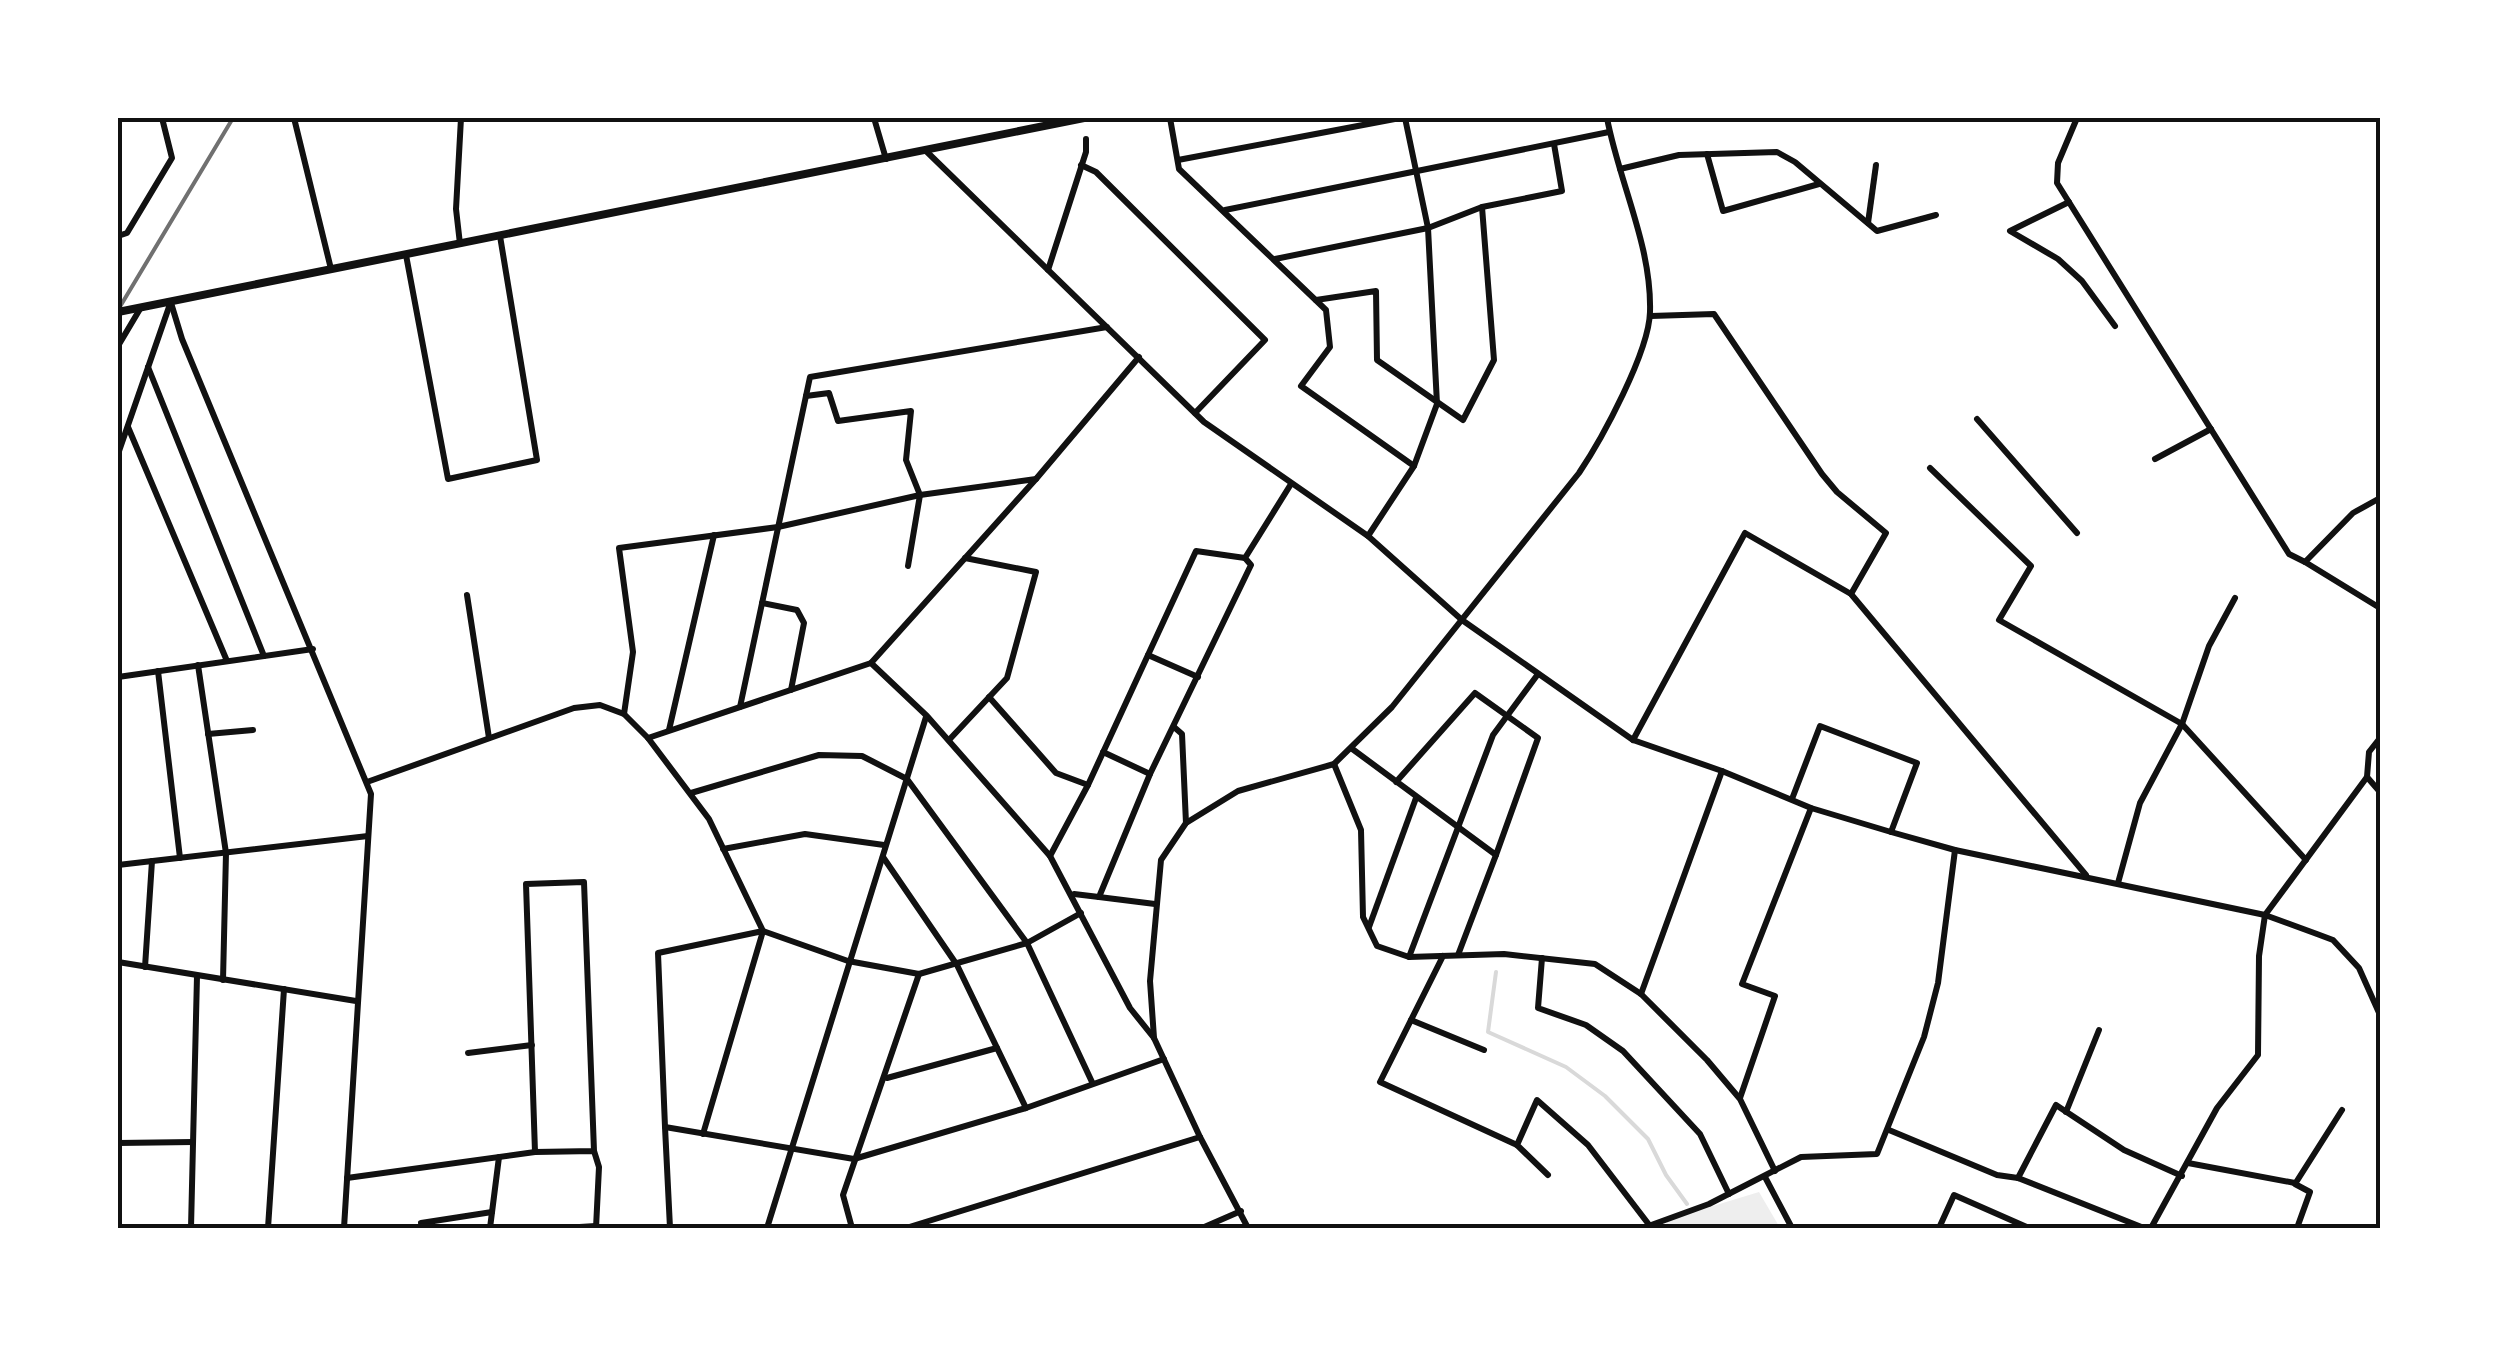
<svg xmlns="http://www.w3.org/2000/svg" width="2498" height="1346" font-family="Rubik,sans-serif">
<rect width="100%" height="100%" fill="#fff"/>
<!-- green -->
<path fill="#eee" d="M 1759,1192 L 1780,1228 L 1666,1228 L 1667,1220 Z"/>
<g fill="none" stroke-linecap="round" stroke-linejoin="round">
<!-- stream -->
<path stroke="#d9d9d9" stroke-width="4" d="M 1496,972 L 1488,1032 L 1566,1067 L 1605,1096 L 1648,1139 L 1666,1175 L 1687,1204"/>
<!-- minor -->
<g stroke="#111" stroke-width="6">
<path d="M 294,118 L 331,269"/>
<path d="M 874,118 L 886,159"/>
<path d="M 1170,118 L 1179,169 L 1326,310 L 1330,347 L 1301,386 L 1414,466"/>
<path d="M 2077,118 L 2058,163 L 2057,183 L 2289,554 L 2305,562 L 2353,513 L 2380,498"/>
<path d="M 925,150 L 1204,422 L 1368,536 L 1462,620 L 1633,740 L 1722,771 L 1811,808 L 1891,832 L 1955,850 L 2265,915 L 2317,934 L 2333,940 L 2359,968 L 2380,1015"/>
<path d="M 1707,154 L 1723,211 L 1819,184"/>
<path d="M 1178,160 L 1400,118"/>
<path d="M 1081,165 L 1096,172 L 1265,340 L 1195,413"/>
<path d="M 1620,169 L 1679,155 L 1777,152 L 1795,162 L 1877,231 L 1936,215"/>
<path d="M 2069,202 L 2010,231 L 2058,259 L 2082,281 L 2115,326"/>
<path d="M 1225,210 L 1609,132"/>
<path d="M 1868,223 L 1876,165"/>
<path d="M 118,236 L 127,233 L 172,158 L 162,118"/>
<path d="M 460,244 L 456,209 L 461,118"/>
<path d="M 406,255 L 448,479 L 537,460 L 500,236"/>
<path d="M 1275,259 L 1428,228 L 1482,207"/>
<path d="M 1048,270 L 1086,152 L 1086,139"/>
<path d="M 1316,300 L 1376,291 L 1377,360 L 1463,420 L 1494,360 L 1482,207 L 1562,191 L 1554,144"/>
<path d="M 171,303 L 182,339 L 371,794 L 344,1228"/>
<path d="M 1651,316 L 1714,314 L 1822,474 L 1837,492 L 1886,533 L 1851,594"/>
<path d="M 118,346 L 140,309"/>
<path d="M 148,367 L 264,656"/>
<path d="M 806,396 L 829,393 L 838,421 L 911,411 L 906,460 L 920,495 L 908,566"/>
<path d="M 1977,419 L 2077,533"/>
<path d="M 128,427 L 227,661"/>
<path d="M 118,454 L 170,304"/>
<path d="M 2155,459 L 2211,429"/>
<path d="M 1930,468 L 2031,566 L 1999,620 L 2182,724 L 2306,860"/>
<path d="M 1368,536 L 1414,466 L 1437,404 L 1428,228 L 1405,118"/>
<path d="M 2305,562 L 2380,608"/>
<path d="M 467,595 L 489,738"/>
<path d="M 762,603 L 797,610 L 804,623 L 791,690"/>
<path d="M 1148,655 L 1198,677"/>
<path d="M 871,663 L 927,716 L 1050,856 L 1130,1008 L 1154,1038 L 1200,1137 L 1248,1228"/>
<path d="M 198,665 L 226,853 L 223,980"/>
<path d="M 158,671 L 180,858"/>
<path d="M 118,677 L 313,649"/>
<path d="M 989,697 L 1056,773 L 1088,785"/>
<path d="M 740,707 L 810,377 L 1107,327"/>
<path d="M 624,714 L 633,652 L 619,548 L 778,527 L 920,495 L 1036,479 L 1139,357"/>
<path d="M 1174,727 L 1182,734 L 1186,823"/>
<path d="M 669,730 L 714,535"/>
<path d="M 208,734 L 253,730"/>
<path d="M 648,738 L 871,663 L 1036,479"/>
<path d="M 949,740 L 1007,678 L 1036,572 L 965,558"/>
<path d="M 1633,740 L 1745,533 L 1851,594 L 2086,875"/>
<path d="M 1351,748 L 1496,855 L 1538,738 L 1475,693 L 1396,782"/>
<path d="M 1103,752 L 1150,774"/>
<path d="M 1334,764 L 1361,830 L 1363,917 L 1377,946 L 1409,957 L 1504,954 L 1595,964 L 1641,994 L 1707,1060 L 1740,1099 L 1775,1171"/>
<path d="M 2367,777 L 2380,792"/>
<path d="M 367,782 L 574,708 L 600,705 L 624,714 L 648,738 L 709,819 L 763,931 L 703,1134"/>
<path d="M 691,793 L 819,755 L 862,756 L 907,779 L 1027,943 L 1092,1082"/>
<path d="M 1792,799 L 1820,726 L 1917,763 L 1891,832"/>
<path d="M 723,849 L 805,834 L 884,845"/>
<path d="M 1050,856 L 1088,785 L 1196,551 L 1245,558"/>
<path d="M 883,857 L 957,965 L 1026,1108"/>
<path d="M 118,865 L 368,836"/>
<path d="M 2118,883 L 2140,803 L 2182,724 L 2209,646 L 2235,598"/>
<path d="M 1074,894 L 1099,897 L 1150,774 L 1251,565 L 1245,558 L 1291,484"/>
<path d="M 1099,897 L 1155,904"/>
<path d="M 1081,913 L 1027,943 L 919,974 L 848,961 L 763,931 L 658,953 L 665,1127 L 854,1159 L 1026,1108 L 1164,1059"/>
<path d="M 1369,927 L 1416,798"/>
<path d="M 1458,955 L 1496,855"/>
<path d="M 1443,956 L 1380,1082 L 1517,1145"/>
<path d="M 1409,957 L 1493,735 L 1538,674"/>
<path d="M 1542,958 L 1538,1008 L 1586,1025 L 1623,1051 L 1700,1134 L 1729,1194"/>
<path d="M 118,962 L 356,1001"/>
<path d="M 145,967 L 152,861"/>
<path d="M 1641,994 L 1722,771"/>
<path d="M 1411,1020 L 1484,1050"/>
<path d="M 1154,1038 L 1150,981 L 1161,860 L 1186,823 L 1238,791 L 1334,764 L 1392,707 L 1579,473 C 1602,439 1649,352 1650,312 C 1652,246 1619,182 1607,118"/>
<path d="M 468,1053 L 532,1045"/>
<path d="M 887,1078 L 997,1048"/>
<path d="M 1740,1098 L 1775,996 L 1742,984 L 1811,808"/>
<path d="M 2066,1112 L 2099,1030"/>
<path d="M 665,1127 L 670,1228"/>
<path d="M 1889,1130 L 1997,1175 L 2018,1178 L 2144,1228"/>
<path d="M 118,1143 L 193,1142"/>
<path d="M 594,1151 L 535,1152 L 526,884 L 584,882 L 594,1151 L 599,1167 L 596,1228"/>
<path d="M 2188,1163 L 2295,1183"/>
<path d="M 1548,1175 L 1517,1145 L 1537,1100 L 1588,1145 L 1650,1226"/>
<path d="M 1765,1177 L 1792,1228"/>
<path d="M 347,1178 L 535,1152"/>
<path d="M 2018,1178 L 2056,1105 L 2124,1150 L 2182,1176"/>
<path d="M 421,1223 L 492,1212"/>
<path d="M 191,1228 L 197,976"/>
<path d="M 268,1228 L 284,989"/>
<path d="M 490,1228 L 499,1157"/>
<path d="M 563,1228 L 596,1226"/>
<path d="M 767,1228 L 926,717"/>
<path d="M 852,1228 L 843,1195 L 919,974"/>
<path d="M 906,1228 L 1200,1137"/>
<path d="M 1202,1228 L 1241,1211"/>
<path d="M 1643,1228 L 1709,1204 L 1801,1157 L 1877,1154 L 1924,1037 L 1938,983 L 1955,850"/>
<path d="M 1939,1228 L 1954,1195 L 2029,1228"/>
<path d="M 2151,1228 L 2217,1108 L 2258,1055 L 2259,956 L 2265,915 L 2367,777 L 2369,752 L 2380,738"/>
<path d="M 2297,1228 L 2310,1192 L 2295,1184 L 2342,1110"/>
</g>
<!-- tertiary -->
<path stroke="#111" stroke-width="8" d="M 118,312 L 1084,118"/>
<!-- rail -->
<path stroke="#707070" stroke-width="4" d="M 118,310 L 233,118"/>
</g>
<!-- border -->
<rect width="2498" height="1346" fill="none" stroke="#ffffff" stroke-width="240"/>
<rect x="120" y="120" width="2258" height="1106" fill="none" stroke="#111" stroke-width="4"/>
</svg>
